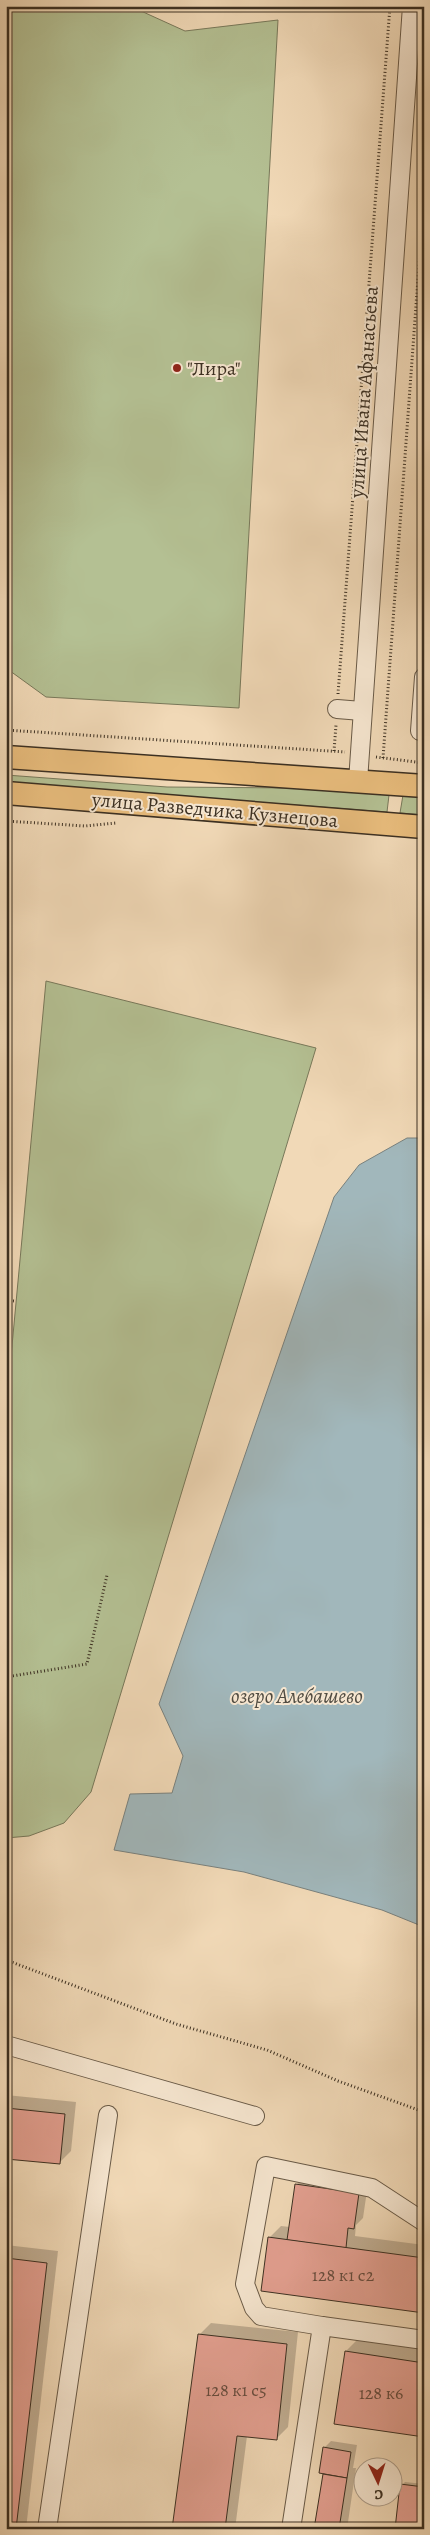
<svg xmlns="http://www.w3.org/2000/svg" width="430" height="2535" font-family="Alegreya,serif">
<rect width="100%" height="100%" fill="#f1d9b7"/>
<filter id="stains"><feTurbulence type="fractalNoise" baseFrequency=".004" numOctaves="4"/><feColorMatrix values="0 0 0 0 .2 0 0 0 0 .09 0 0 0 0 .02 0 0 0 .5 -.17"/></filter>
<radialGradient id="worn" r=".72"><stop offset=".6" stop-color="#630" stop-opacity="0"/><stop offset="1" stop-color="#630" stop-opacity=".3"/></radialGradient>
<!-- green -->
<g fill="#b4c093" stroke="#78785a">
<path d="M 6,6 L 130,6 L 185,31 L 278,20 L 239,708 L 46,697 L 6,668 Z"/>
<path d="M 6,775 L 167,787 L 294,788 L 389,795 L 387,812 L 6,783 Z"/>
<path d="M 403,795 L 424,797 L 424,815 L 400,813 Z"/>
<path d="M 46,981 L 316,1048 L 91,1792 L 64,1823 L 29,1836 L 6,1838 L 6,1378 L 9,1378 Z"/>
</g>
<!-- water -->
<path fill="#a1b7bb" stroke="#79817e" d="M 407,1138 L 424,1138 L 424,1927 L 382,1910 L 244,1872 L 114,1850 L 130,1794 L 172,1793 L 183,1756 L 159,1704 L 334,1197 L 359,1165 Z"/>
<!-- shadow -->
<g fill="#0003">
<path d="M 6,2095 L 76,2102 L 71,2151 L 59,2163 L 6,2157 Z"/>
<path d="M 306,2175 L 368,2184 L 363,2218 L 356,2225 L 355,2236 L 424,2245 L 424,2312 L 269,2238 L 281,2226 L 290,2227 L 296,2185 Z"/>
<path d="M 6,2245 L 58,2251 L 26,2529 L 6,2529 Z"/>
<path d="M 211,2323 L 298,2332 L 288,2427 L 276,2439 L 247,2436 L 235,2529 L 173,2529 L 199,2335 Z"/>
<path d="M 358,2339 L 424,2349 L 424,2436 L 346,2351 Z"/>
<path d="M 331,2441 L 357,2445 L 353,2468 L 356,2468 L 347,2529 L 315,2529 L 325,2473 L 324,2448 Z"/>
<path d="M 405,2482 L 424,2484 L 424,2529 L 402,2485 Z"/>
</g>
<!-- building -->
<g fill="#e39f90" stroke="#3c3022">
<path d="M 6,2108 L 65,2114 L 60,2164 L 6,2159 Z"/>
<path d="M 295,2184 L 359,2193 L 354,2229 L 348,2228 L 346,2248 L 287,2240 Z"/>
<path d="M 268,2237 L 424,2258 L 424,2313 L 261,2291 Z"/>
<path d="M 6,2258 L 47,2263 L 16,2529 L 6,2529 Z"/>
<path d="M 198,2334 L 287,2344 L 277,2440 L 237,2436 L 225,2529 L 172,2529 Z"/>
<path d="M 345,2351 L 424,2363 L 424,2437 L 334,2424 Z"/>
<path d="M 323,2447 L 351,2452 L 347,2478 L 319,2473 Z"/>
<path d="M 323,2474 L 347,2478 L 339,2529 L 314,2529 Z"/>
<path d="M 400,2484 L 424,2487 L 424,2529 L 395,2529 Z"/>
</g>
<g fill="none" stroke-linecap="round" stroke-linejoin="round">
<defs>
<g id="minor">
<path d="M 424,677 L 420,731 L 424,731"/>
<path d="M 337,709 L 362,711"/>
<path d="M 358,781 L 412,6"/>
<path d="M 6,2045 L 255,2116"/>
<path d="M 322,2326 L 261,2316 L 254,2308 L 245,2284 L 266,2166 L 372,2188 L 424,2222"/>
<path d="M 47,2529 L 108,2115"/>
<path d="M 291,2529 L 322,2326 L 424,2340"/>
</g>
<g id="major">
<path d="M 6,757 L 424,786"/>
<path d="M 6,793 L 424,827"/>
</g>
</defs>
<!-- minor casing -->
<use href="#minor" stroke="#695a47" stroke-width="20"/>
<!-- major casing -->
<use href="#major" stroke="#3c3022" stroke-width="25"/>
<!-- path -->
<g stroke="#3c3022" stroke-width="3" stroke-dasharray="1 2.5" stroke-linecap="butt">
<path d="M 338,694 L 390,6"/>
<path d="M 6,730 L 345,752"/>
<path d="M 334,751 L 336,725"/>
<path d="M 376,757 L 424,763"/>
<path d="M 383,758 L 424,196"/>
<path d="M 6,821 L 85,826 L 116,823"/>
<path d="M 6,1300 L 14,1301"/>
<path d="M 6,1677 L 87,1664 L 107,1575"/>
<path d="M 6,1960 L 176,2024 L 267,2050 L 338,2081 L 424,2112"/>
</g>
<!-- minor -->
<use href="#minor" stroke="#f6e6d0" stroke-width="18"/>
<!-- major -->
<use href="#major" stroke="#e8bc7c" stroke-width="22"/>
</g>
<!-- markers -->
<circle fill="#8f2418" stroke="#f6e6d0" stroke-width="2" cx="177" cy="368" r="5"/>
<g text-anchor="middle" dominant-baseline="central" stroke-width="4" stroke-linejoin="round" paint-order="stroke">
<!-- number labels -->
<g font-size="18" fill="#664c3e">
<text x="343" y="2275">128 к1 с2</text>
<text x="236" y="2390">128 к1 с5</text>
<text x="381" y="2393">128 к6</text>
</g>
<!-- poi labels -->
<g font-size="20" fill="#3c3022" stroke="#f6e6d0" text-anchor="start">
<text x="187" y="368">"Лира"</text>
</g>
<!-- street labels -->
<g font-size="20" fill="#3c3022" stroke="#f6e6d0">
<text transform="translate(364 392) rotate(-86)">улица Ивана Афанасьева</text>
<text transform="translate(215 810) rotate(5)">улица Разведчика Кузнецова</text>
</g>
<!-- water labels -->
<g font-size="21" font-style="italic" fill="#504b41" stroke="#f6e6d0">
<text x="297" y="1696">озеро Алебашево</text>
</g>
</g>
<!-- margin -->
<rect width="430" height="2535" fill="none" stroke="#f1d9b7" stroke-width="25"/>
<rect x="8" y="8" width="415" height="2520" fill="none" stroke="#3c3022" stroke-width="2.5"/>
<rect x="12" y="12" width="405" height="2510" fill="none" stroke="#3c3022"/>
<!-- north arrow -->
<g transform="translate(378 2482) rotate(176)"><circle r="24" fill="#f6e6d0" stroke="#ac9d8a"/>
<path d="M0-4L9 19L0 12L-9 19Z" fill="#8f2418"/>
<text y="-8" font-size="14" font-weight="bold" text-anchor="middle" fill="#3c3022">С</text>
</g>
<rect width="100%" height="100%" filter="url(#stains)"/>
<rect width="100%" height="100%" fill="url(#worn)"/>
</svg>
